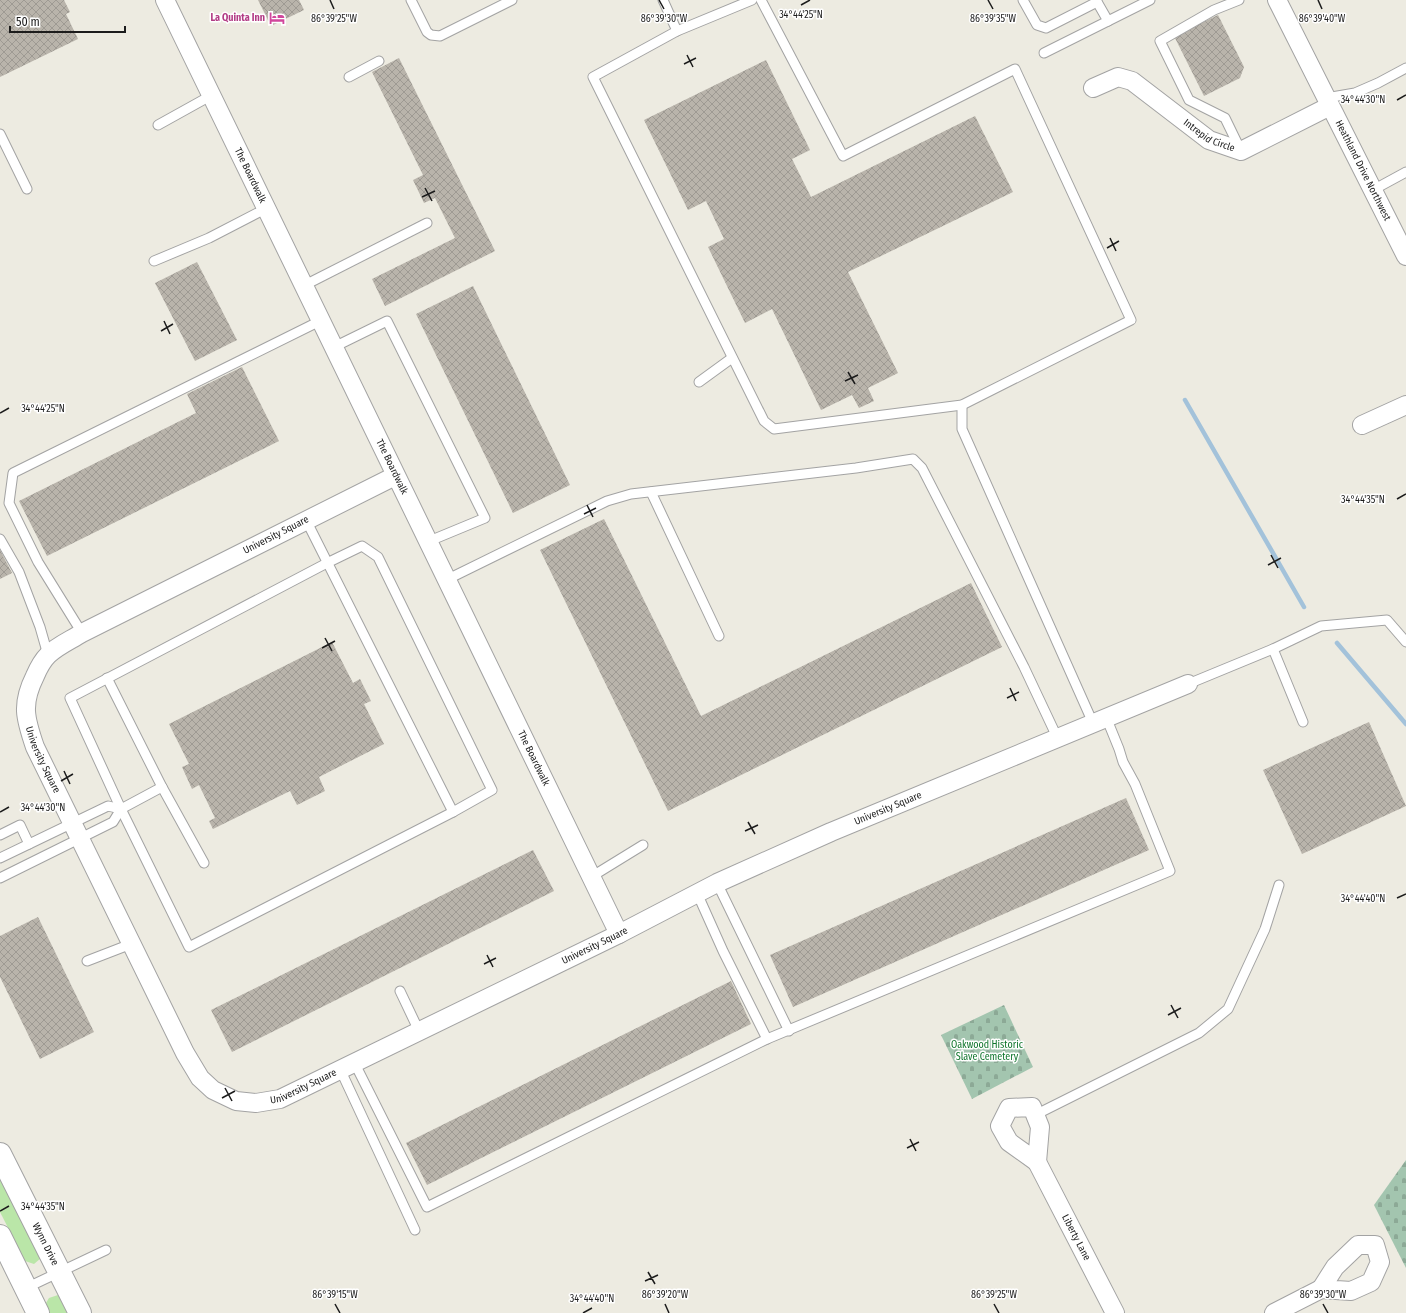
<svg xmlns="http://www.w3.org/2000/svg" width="1406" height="1313" font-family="'Fira Sans Condensed',sans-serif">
<defs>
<pattern id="cemetery-stones" width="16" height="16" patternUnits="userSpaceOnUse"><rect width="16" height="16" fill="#a3c5af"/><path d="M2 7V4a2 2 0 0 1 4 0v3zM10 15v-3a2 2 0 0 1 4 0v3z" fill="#8ca996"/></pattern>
<pattern id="building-cross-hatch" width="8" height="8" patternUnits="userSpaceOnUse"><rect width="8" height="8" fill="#b9b4ab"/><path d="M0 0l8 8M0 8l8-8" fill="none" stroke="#9e9a93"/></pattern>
</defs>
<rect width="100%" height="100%" fill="#edebe1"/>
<!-- grass -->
<g fill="#bae6a8">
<path d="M 0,1172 L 41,1258 L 34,1264 L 25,1261 L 0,1212 Z"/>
<path d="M 58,1295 L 62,1297 L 70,1313 L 49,1313 L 46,1303 L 49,1298 Z"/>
</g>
<!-- cemetery -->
<g fill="url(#cemetery-stones)">
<path d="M 1004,1005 L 1033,1067 L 972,1099 L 941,1035 Z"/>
<path d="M 1406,1160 L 1406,1268 L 1374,1205 Z"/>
</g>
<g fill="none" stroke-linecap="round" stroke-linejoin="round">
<!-- stream -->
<g stroke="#a3c2da" stroke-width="4.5">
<path d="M 1185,400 L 1304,607"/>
<path d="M 1337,643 L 1406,724"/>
</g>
</g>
<!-- building -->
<g fill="url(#building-cross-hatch)">
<path d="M 0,0 L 64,0 L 70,12 L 66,14 L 78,39 L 0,77 Z"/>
<path d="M 258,0 L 299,0 L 304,10 L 271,26 Z"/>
<path d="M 1218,15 L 1244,67 L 1240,78 L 1204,96 L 1174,36 Z"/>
<path d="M 399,58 L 495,251 L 385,306 L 372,279 L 455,238 L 435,198 L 424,203 L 413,180 L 423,175 L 372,72 Z"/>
<path d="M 766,60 L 810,150 L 792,159 L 811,197 L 975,116 L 1013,192 L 848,272 L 898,373 L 868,388 L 874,401 L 859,408 L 852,395 L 821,410 L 772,309 L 745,323 L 708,247 L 724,239 L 706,201 L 688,210 L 644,120 Z"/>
<path d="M 197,262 L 237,340 L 195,361 L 155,283 Z"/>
<path d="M 473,286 L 570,485 L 513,513 L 416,314 Z"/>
<path d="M 242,367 L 279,441 L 47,556 L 19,501 L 196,413 L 187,394 Z"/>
<path d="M 604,519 L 701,716 L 971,583 L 1002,647 L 668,811 L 540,550 Z"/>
<path d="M 0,550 L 12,573 L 0,579 Z"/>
<path d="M 332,642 L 353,683 L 360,679 L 371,701 L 364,704 L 384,744 L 319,777 L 325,791 L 297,805 L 290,791 L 213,829 L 209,821 L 215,818 L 199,785 L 192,789 L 182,767 L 189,764 L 169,724 Z"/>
<path d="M 1369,722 L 1406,806 L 1302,854 L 1263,770 Z"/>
<path d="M 1126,798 L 1149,850 L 793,1007 L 770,955 Z"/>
<path d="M 533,850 L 554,891 L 232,1052 L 211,1010 Z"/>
<path d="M 38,917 L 94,1032 L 40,1059 L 0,977 L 0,936 Z"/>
<path d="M 731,981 L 751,1024 L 427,1185 L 406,1143 Z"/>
</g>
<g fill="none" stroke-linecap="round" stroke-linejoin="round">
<defs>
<g id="service">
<path d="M 411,0 L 427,32 L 431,35 L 440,36 L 512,0"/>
<path d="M 663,0 L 677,31"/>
<path d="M 752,0 L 677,31 L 593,77 L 764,421 L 774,429 L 962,405 L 1131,320 L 1015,69 L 843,156 L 761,0"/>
<path d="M 1023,0 L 1037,25 L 1046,28 L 1097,2"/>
<path d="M 1096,0 L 1108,21 L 1150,0"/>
<path d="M 1239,0 L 1214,10 L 1160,41 L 1189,100 L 1225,118 L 1241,151"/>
<path d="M 1044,53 L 1108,21"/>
<path d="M 349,77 L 379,61"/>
<path d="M 1326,98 L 1355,93 L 1378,83 L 1406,68"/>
<path d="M 158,125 L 212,95"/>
<path d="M 0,134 L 27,189"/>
<path d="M 1373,190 L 1406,172"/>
<path d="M 154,261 L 209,238 L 267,208"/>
<path d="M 305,285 L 427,223"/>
<path d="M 334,347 L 387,321 L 485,518 L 427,542"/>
<path d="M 699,382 L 732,358"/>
<path d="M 962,405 L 962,429 L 1093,723"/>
<path d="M 651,492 L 719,636"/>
<path d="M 306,520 L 453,812"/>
<path d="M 0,539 L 19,572 L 40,627 L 48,655"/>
<path d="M 362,546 L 378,557 L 492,790 L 453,812 L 189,947 L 121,809 L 70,698 L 327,563 Z"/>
<path d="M 446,580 L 607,501 L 631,494 L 856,468 L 913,459 L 922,468 L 1024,667 L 1057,737"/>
<path d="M 82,633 L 38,562 L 9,503 L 13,473 L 322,320"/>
<path d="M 1273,649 L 1303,722"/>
<path d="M 107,678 L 162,787 L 204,863"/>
<path d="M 1188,684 L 1273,649 L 1321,626 L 1387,620 L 1406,642"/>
<path d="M 0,835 L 20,825 L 29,844"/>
<path d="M 0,858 L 108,806 L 121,809"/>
<path d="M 591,877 L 643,845"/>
<path d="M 0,878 L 113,822 L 121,809 L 162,787"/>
<path d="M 717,883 L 789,1031"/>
<path d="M 697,893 L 723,951 L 767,1039"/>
<path d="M 87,961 L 131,944"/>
<path d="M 400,991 L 419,1031"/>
<path d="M 354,1062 L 427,1207 L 767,1039 L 1170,871 L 1135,784 L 1123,762 L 1119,749 L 1106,717"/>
<path d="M 340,1069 L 415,1230"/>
<path d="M 1035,1115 L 1199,1033 L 1228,1009 L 1265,929 L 1279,885"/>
<path d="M 26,1288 L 106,1250"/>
</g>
<g id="minor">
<path id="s1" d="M 165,0 L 619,934"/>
<path id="s2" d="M 1277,0 L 1406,256"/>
<path id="s3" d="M 1093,88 L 1118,77 L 1132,81 L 1209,140 L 1241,151 L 1330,106"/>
<path d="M 1362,425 L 1406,405"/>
<path id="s4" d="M 395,476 L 82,633 C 71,640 57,646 48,655 C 43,660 38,669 35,676 C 21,704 25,718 35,747 L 185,1053 L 200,1078 L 213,1090 L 236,1101 L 256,1103 L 280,1099 L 619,934 L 717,883 L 831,832 L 1188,684"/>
<path d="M 1032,1107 L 1040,1127 L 1037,1162 L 1009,1142 L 1000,1126 L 1009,1108 Z"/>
<path id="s5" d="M 1037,1162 L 1115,1313"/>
<path d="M 1358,1245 L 1375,1245 L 1380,1262 L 1371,1282 L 1351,1291 L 1321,1289 L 1335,1267 Z"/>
<path d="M 1274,1313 L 1321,1289"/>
</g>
<g id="tertiary">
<path id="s6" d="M 0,1154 L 80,1313"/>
<path d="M 0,1236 L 38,1313"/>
</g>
</defs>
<!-- service casing -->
<use href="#service" stroke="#a3a3a3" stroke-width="11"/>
<!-- minor casing -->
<use href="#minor" stroke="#a3a3a3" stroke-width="20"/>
<!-- tertiary casing -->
<use href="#tertiary" stroke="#a3a3a3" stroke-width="24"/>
<!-- service -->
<use href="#service" stroke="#fff" stroke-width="9"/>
<!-- minor -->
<use href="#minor" stroke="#fff" stroke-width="18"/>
<!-- tertiary -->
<use href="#tertiary" stroke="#fff" stroke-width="22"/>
</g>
<!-- ticks -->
<path fill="none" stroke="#1c1c1c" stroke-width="1.5" d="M 330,0 L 334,9M 659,0 L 664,9M 988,0 L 993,9M 1318,0 L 1322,9M 801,5 L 810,0M 687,55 L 693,67M 684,64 L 696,58M 1397,100 L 1406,95M 425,188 L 432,201M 422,197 L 435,191M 1110,238 L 1116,251M 1107,248 L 1119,241M 164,321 L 170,334M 161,331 L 173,324M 848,372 L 855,384M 845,381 L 858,375M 0,413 L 9,408M 1397,499 L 1406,494M 587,505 L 593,517M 584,514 L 596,508M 1271,555 L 1278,568M 1268,565 L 1281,558M 325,638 L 332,651M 322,648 L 335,641M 1010,688 L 1016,701M 1007,698 L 1019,692M 64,771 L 70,784M 61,781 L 73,774M 0,812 L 9,807M 748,822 L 755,834M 745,831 L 758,825M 1397,898 L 1406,894M 487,955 L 493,967M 484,964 L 496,958M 1171,1005 L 1178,1018M 1168,1015 L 1181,1008M 225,1088 L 232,1101M 222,1098 L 235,1091M 910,1139 L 916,1151M 907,1148 L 919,1142M 0,1211 L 9,1206M 648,1272 L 655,1284M 645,1281 L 658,1275M 335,1304 L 340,1313M 665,1304 L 669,1313M 994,1304 L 999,1313M 1323,1304 L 1328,1313M 583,1313 L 592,1308"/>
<!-- icons -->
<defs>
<symbol id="hotel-bare" viewBox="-9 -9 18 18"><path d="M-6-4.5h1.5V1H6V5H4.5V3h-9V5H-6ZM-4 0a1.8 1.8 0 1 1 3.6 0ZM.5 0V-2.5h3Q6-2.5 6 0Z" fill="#d1479c" stroke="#fff" stroke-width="2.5" paint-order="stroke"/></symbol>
</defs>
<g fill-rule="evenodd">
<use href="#hotel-bare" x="266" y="7" width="22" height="22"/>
</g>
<g text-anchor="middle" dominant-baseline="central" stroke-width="3" stroke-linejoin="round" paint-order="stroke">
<!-- hotel labels -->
<g font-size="10" font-weight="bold" fill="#b23c85" stroke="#fff" text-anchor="end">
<text x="265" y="18">La Quinta Inn</text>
</g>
<!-- street labels -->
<g font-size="10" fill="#1c1c1c" stroke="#fff">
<text stroke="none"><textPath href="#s3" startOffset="137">Intrepid Circle</textPath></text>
<text stroke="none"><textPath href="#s2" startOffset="191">Heathland Drive Northwest</textPath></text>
<text stroke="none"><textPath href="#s1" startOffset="195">The Boardwalk</textPath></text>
<text stroke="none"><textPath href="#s1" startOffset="519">The Boardwalk</textPath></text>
<text transform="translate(276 535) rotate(-27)">University Square</text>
<text stroke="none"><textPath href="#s1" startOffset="843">The Boardwalk</textPath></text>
<text stroke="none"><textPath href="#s4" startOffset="504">University Square</textPath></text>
<text stroke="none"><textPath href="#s4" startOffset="1621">University Square</textPath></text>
<text stroke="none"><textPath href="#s4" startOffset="1297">University Square</textPath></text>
<text stroke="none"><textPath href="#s4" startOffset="973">University Square</textPath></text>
<text stroke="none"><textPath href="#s5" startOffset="85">Liberty Lane</textPath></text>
<text stroke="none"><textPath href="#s6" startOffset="101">Wynn Drive</textPath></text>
</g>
<!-- park labels -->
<g font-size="10" fill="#0f752c" stroke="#fff">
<text x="987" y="1045">Oakwood Historic<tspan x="987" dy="12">Slave Cemetery</tspan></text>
</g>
</g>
<g font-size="10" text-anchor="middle" fill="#1c1c1c" stroke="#fff" stroke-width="3" stroke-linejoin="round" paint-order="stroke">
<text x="801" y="18">34°44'25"N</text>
<text x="1322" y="22">86°39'40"W</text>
<text x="334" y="22">86°39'25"W</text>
<text x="664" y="22">86°39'30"W</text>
<text x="993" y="22">86°39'35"W</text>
<text x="1363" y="103">34°44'30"N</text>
<text x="43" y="412">34°44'25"N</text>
<text x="1363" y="503">34°44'35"N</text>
<text x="43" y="811">34°44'30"N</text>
<text x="1363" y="902">34°44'40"N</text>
<text x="43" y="1210">34°44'35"N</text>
<text x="335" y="1298">86°39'15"W</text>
<text x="665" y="1298">86°39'20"W</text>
<text x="994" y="1298">86°39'25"W</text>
<text x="1323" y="1298">86°39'30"W</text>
<text x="592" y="1302">34°44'40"N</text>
</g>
<!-- scale -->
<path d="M10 26v6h115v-6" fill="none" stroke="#1c1c1c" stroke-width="2"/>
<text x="16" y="26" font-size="12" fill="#1c1c1c" stroke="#ffffff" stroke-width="3" paint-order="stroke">50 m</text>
</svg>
